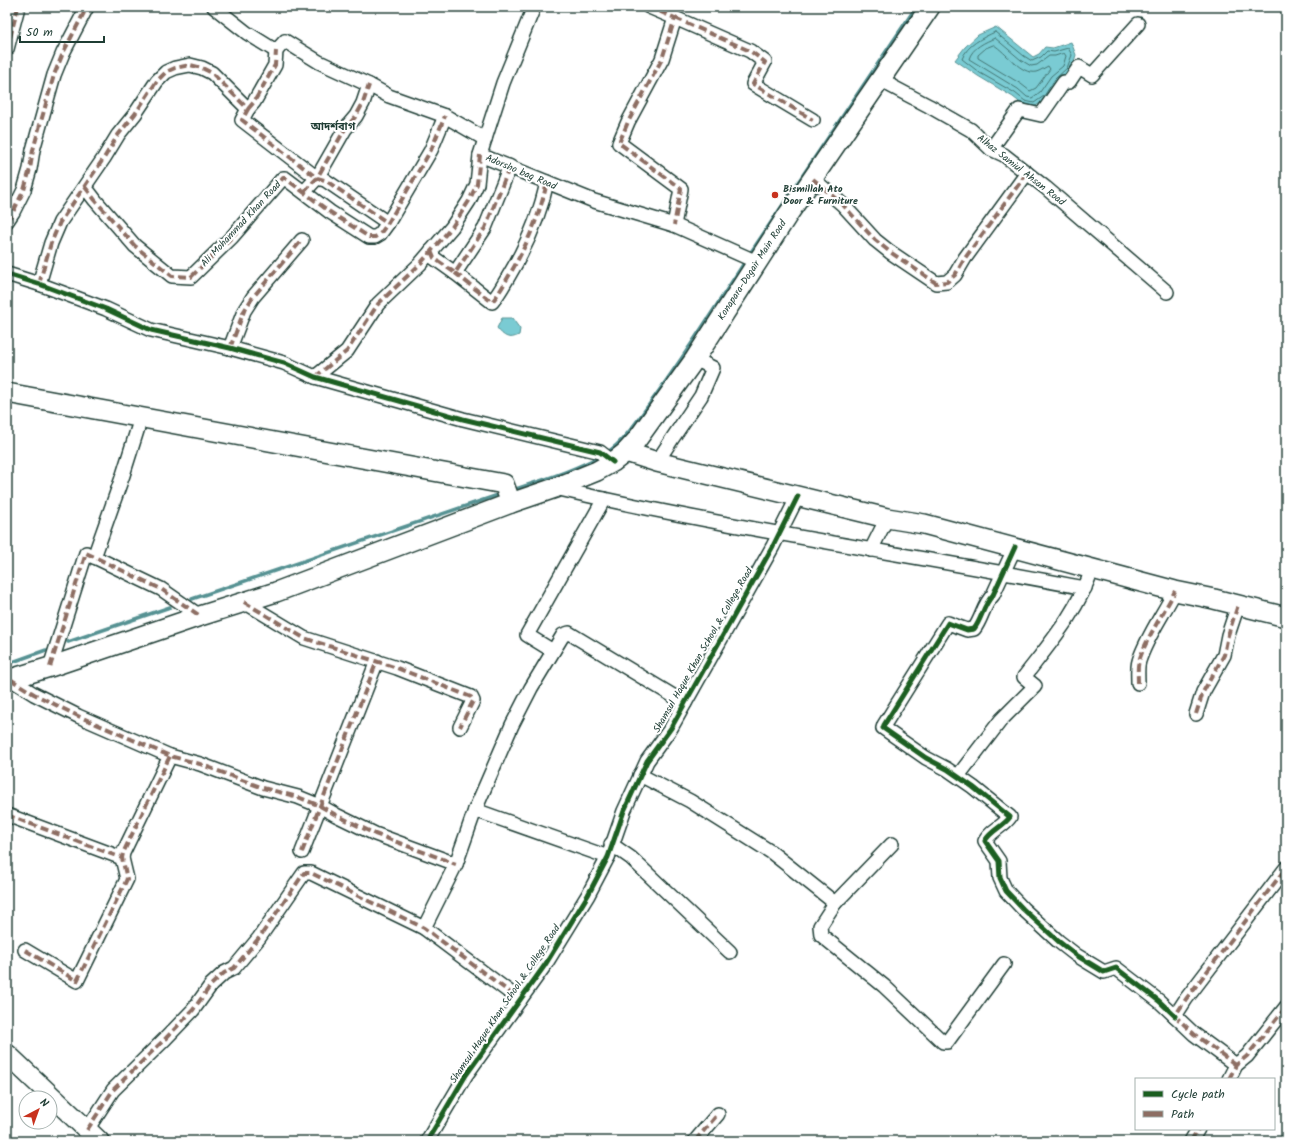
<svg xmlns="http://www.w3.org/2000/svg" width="1293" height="1148" font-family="Kalam,'Noto Sans Bengali',sans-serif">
<rect width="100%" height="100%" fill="#fff"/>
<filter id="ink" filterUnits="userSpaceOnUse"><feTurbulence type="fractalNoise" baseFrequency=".025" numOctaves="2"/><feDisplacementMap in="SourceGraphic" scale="8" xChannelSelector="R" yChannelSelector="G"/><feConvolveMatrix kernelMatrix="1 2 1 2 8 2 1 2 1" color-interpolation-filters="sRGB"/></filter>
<g filter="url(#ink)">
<!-- water -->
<g fill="#7acbd3" stroke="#569293">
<path d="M 996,27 L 1033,57 L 1039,54 L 1045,47 L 1053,48 L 1071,42 L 1076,55 L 1071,71 L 1058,82 L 1047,99 L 1034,107 L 1023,105 L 1013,97 L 978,76 L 955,60 L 965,47 L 978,35 Z"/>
<path d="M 502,318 L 512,318 L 520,329 L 519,335 C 509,340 504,337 497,328 Z"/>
</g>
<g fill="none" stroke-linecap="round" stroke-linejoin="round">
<!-- shore -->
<g stroke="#437674" stroke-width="1">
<path d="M 995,32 L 1024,56 L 1032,61 L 1041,57 L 1047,51 L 1054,52 L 1068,48 L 1072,55 L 1067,68 L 1055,79 L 1044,96 L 1034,103 L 1025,101 L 1015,93 L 980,73 L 962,59 C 967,45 982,38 995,32 Z"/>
<path d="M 995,38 L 1021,60 L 1031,66 L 1037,65 L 1049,56 L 1055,56 L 1064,53 L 1066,56 L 1063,66 L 1051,76 L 1040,92 L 1032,98 L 1027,97 L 1018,89 L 969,59 C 972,48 985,42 995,38 Z"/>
<path d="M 994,45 C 1006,52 1021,75 1036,72 C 1040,71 1044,68 1048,66 L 1050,69 L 1036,88 L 1030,91 L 1021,84 L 978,58 L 978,55 L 986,48 Z"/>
</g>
<!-- stream -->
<g stroke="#569293" stroke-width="3.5">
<path d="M 749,255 L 916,7"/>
<path d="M 606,453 C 621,445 638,420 648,406 C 683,359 714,309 746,260"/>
<path d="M 513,490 C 542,480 573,471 600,456"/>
<path d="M 192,599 L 501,494"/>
<path d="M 68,642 L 170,607"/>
<path d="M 7,664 L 46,650"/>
</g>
<defs>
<g id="street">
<path d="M 214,7 L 247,33 L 276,51 L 285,41 L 319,62 L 369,85 L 389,96 L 445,116 L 485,139 L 480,155 L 594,201 L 674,225 L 757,262"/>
<path d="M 649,7 L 675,18 L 662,59 L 628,122 L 619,143 L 681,189 L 674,225"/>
<path d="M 675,18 L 750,51 L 765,62 L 753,84 L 813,120"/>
<path d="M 7,49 L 18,7"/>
<path d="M 883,76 L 891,86 L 929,106 L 971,130 L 991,149 L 1004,155 L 1046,188 L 1167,292"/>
<path d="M 248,109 L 254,102 L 275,65 L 276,51"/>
<path d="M 485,139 L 503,83 L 534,7"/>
<path d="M 991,149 L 1019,110 L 1041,115 L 1064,82 L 1069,82 L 1079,67 L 1092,75 L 1138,24"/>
<path d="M 813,179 L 843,205 L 875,240 L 890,252 L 936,283 L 947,282 L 955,275 L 965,258 L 1027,173"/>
<path d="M 85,187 L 95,200 L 135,246 L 172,276 L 191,277 L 232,237 L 283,178 L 285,178 L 330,212 L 369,237 L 375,237 L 380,234 L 388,223 L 431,150 L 445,116"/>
<path d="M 304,192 L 317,178 L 345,129 L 356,116 L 363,103 L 369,85"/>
<path d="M 7,221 L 13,212 L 24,190 L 30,169 L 33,150 L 54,75 L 63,53 L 87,7"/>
<path d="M 431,251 L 434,258 L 455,273 L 485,228 L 508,171 L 509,166"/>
<path d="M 455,273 L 492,302 C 498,295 503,286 507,279 C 525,249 540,216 547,182"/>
<path d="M 7,274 L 39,284 L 106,309 L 151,330 L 230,348 L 284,363 L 315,377 L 463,419 L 600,452 L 613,462"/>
<path d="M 39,284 L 51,243 L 60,222 L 104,158 L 118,135 L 135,114 L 157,81 L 166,72 L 175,68 L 190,65 L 202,68 L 212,73 L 248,109 L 242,120 L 317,178 L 325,180 L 388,223"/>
<path d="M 230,348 L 244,311 L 253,297 L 302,240"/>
<path d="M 315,377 L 347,351 L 378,304 L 420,264 L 452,227 L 469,201 L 477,184 L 480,155"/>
<path d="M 657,462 L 672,439 L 701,396 L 713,368 L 695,359"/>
<path d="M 555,488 C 730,529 909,554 1085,588"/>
<path d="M 1015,547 L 993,595 C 983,605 982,619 974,629 L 967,630 L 948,623 L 884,725 L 883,728 L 926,758 L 947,769 L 973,787 L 1010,817 C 1003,827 991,830 985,841 L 999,861 L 1000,878 L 1006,891 L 1023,909 L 1058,941 L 1076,955 L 1104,972 L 1116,968 L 1159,1001 L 1175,1016"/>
<path d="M 871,550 L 887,518"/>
<path d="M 94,557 L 123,475 L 141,418"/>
<path d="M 244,602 L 304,638 L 397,668 L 471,697 L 473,701 L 460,727"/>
<path d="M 553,651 L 527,635 L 604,499"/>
<path d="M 50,667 L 86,553 L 161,589 L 200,616"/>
<path d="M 10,679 L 34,694 L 78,716 L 170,756 L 200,764 L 263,788 L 298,797 L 320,806 L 336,815 L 375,834 L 456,864"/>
<path d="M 1138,683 C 1138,676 1137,667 1139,661 C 1146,638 1164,613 1175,591"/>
<path d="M 1196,714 L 1203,692 L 1224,655 L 1228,635 L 1238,605"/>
<path d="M 640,775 L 690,801 L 771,852 L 835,903"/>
<path d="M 958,776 L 1001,720 L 1035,686 L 1024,677 C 1051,642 1078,611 1092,569"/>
<path d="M 475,810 L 608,857"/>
<path d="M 7,815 L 122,858"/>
<path d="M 611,844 L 631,858 L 730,952"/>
<path d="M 892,844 L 835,903 L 820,926 L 821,935 L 884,986 L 943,1042 L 947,1042 L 1004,964"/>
<path d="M 302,852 L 377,661"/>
<path d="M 424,928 L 456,864 L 475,810 L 512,725 L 531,688 L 563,635 L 569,633 L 685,703"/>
<path d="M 25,950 L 77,981 L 127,879 L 122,858 L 123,853 L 170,756"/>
<path d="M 1236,1065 L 1194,1034 L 1175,1016 L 1186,999 L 1286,868"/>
<path d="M 1229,1079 L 1236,1065 L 1247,1056 L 1286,1007"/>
<path d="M 87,1130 L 113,1090 L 166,1038 L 193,1010 L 211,985 L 224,973 L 234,968 L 259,938 L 304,873 L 311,873 L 424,928 L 520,1000"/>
<path d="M 427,1141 L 466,1075 L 545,965 L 588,895 L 608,857 L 624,811 L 647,761 L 671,728 L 773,546 L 798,496"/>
<path d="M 695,1141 L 718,1114"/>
<path d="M 1191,1141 L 1198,1129"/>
</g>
<g id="secondary">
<path d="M 7,393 L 504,484 L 511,503"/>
<path d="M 626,452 L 657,462 L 887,518 L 924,524 L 1175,591 L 1214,599 L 1286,617"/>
<path d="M 7,680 L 50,667 L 200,616 L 276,592 L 511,503 L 555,488 L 597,471 L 613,462 L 626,452 L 636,441 L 695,359 L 789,213 L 930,7"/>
<path d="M 7,1054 L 99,1141"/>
</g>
</defs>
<!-- street casing -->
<use href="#street" stroke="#1f3d34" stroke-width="16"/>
<!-- secondary casing -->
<use href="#secondary" stroke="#1f3d34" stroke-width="22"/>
<!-- street -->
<use href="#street" stroke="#fff" stroke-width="13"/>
<!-- secondary -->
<use href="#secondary" stroke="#fff" stroke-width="19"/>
<!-- quiet -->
<g stroke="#8d6e63" stroke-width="4" stroke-dasharray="8 4" stroke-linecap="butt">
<path d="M 649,7 L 675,18 L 662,59 L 628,122 L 619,143 L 681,189 L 674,225"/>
<path d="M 675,18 L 750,51 L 765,62 L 753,84 L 813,120"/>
<path d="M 7,49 L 18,7"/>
<path d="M 248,109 L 254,102 L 275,65 L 276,51"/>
<path d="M 813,179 L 843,205 L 875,240 L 890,252 L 936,283 L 947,282 L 955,275 L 965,258 L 1027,173"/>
<path d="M 85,187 L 95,200 L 135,246 L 172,276 L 191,277 L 232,237 L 283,178 L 285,178 L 330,212 L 369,237 L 375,237 L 380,234 L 388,223 L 431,150 L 445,116"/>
<path d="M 304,192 L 317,178 L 345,129 L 356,116 L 363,103 L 369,85"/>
<path d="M 7,221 L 13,212 L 24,190 L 30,169 L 33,150 L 54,75 L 63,53 L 87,7"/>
<path d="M 431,251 L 434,258 L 455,273 L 485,228 L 508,171 L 509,166"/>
<path d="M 455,273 L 492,302 C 498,295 503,286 507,279 C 525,249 540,216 547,182"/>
<path d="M 39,284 L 51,243 L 60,222 L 104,158 L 118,135 L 135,114 L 157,81 L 166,72 L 175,68 L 190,65 L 202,68 L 212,73 L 248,109 L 242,120 L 317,178 L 325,180 L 388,223"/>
<path d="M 230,348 L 244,311 L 253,297 L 302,240"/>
<path d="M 315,377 L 347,351 L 378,304 L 420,264 L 452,227 L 469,201 L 477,184 L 480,155"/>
<path d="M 244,602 L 304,638 L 397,668 L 471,697 L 473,701 L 460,727"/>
<path d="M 50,667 L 86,553 L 161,589 L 200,616"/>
<path d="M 10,679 L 34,694 L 78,716 L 170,756 L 200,764 L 263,788 L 298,797 L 320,806 L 336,815 L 375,834 L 456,864"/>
<path d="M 1138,683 C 1138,676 1137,667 1139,661 C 1146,638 1164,613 1175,591"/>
<path d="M 1196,714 L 1203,692 L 1224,655 L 1228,635 L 1238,605"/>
<path d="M 7,815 L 122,858"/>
<path d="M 302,852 L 377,661"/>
<path d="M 25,950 L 77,981 L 127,879 L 122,858 L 123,853 L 170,756"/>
<path d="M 1236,1065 L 1194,1034 L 1175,1016 L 1186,999 L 1286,868"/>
<path d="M 1229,1079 L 1236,1065 L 1247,1056 L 1286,1007"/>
<path d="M 87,1130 L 113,1090 L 166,1038 L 193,1010 L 211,985 L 224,973 L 234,968 L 259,938 L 304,873 L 311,873 L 424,928 L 520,1000"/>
<path d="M 98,1141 L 99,1141"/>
<path d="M 695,1141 L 718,1114"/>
<path d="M 1191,1141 L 1198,1129"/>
</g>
<defs>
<g id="cycleway">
<path d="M 7,274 L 39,284 L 106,309 L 151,330 L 230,348 L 284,363 L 315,377 L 463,419 L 600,452 L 613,462"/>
<path d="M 1015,547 L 993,595 C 983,605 982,619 974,629 L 967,630 L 948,623 L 884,725 L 883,728 L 926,758 L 947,769 L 973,787 L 1010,817 C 1003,827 991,830 985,841 L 999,861 L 1000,878 L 1006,891 L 1023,909 L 1058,941 L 1076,955 L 1104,972 L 1116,968 L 1159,1001 L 1175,1016"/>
<path d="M 427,1141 L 466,1075 L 545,965 L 588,895 L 608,857 L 624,811 L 647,761 L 671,728 L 773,546 L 798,496"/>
</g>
</defs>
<!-- cycleway casing -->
<use href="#cycleway" stroke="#fff" stroke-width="8"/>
<!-- cycleway -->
<use href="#cycleway" stroke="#1b5e20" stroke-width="5"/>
</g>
</g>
<!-- markers -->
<circle fill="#c8321e" stroke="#fff" stroke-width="1.5" cx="775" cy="195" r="4"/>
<g text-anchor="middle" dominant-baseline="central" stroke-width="4" stroke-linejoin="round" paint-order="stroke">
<!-- street labels -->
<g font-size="10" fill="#1f3d34" stroke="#fff">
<text transform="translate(1021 170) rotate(38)">Alhaz Samiul Ahsan Road</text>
<text transform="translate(521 172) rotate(23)">Adorsho bag Road</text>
<text transform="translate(241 224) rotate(-47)">Ali Mohammad Khan Road</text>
<text transform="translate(752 270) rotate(-57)">Konapara-Dogair Main Road</text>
<text transform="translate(703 650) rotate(-60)">Shamsul Haque Khan School &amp; College Road</text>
<text transform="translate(505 1004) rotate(-56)">Shamsul Haque Khan School &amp; College Road</text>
</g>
<!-- poi labels -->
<g font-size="10" font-weight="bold" fill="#1f3d34" stroke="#fff" text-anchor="start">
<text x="783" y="189">Bismillah Ato<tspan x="783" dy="12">Door &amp; Furniture</tspan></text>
</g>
<!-- neighbourhood labels -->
<g font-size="11" font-weight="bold" fill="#1f3d34" stroke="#fff">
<text x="333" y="127">আদর্শবাগ</text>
</g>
</g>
<!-- margin -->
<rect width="1293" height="1148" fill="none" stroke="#fff" stroke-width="24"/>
<rect x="12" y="12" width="1269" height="1124" fill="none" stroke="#1f3d34" stroke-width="1.5" filter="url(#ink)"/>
<!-- legend -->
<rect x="1135" y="1078" width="140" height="52" fill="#ffffff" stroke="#a5b1ae"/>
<rect x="1143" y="1091" width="20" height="6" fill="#1b5e20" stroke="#a5b1ae"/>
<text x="1171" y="1098" font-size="12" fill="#1f3d34">Cycle path</text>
<rect x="1143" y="1111" width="20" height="6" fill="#8d6e63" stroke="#a5b1ae"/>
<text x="1171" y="1118" font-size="12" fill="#1f3d34">Path</text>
<!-- north arrow -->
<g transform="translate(38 1110) rotate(41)"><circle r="19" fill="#ffffff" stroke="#a5b1ae"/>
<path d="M0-3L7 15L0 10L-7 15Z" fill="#c8321e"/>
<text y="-6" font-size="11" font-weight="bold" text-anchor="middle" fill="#1f3d34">N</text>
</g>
<!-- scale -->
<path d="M20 36v6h84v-6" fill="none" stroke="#1f3d34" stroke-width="2"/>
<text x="26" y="36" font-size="12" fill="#1f3d34" stroke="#ffffff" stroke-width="3" paint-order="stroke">50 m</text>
</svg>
